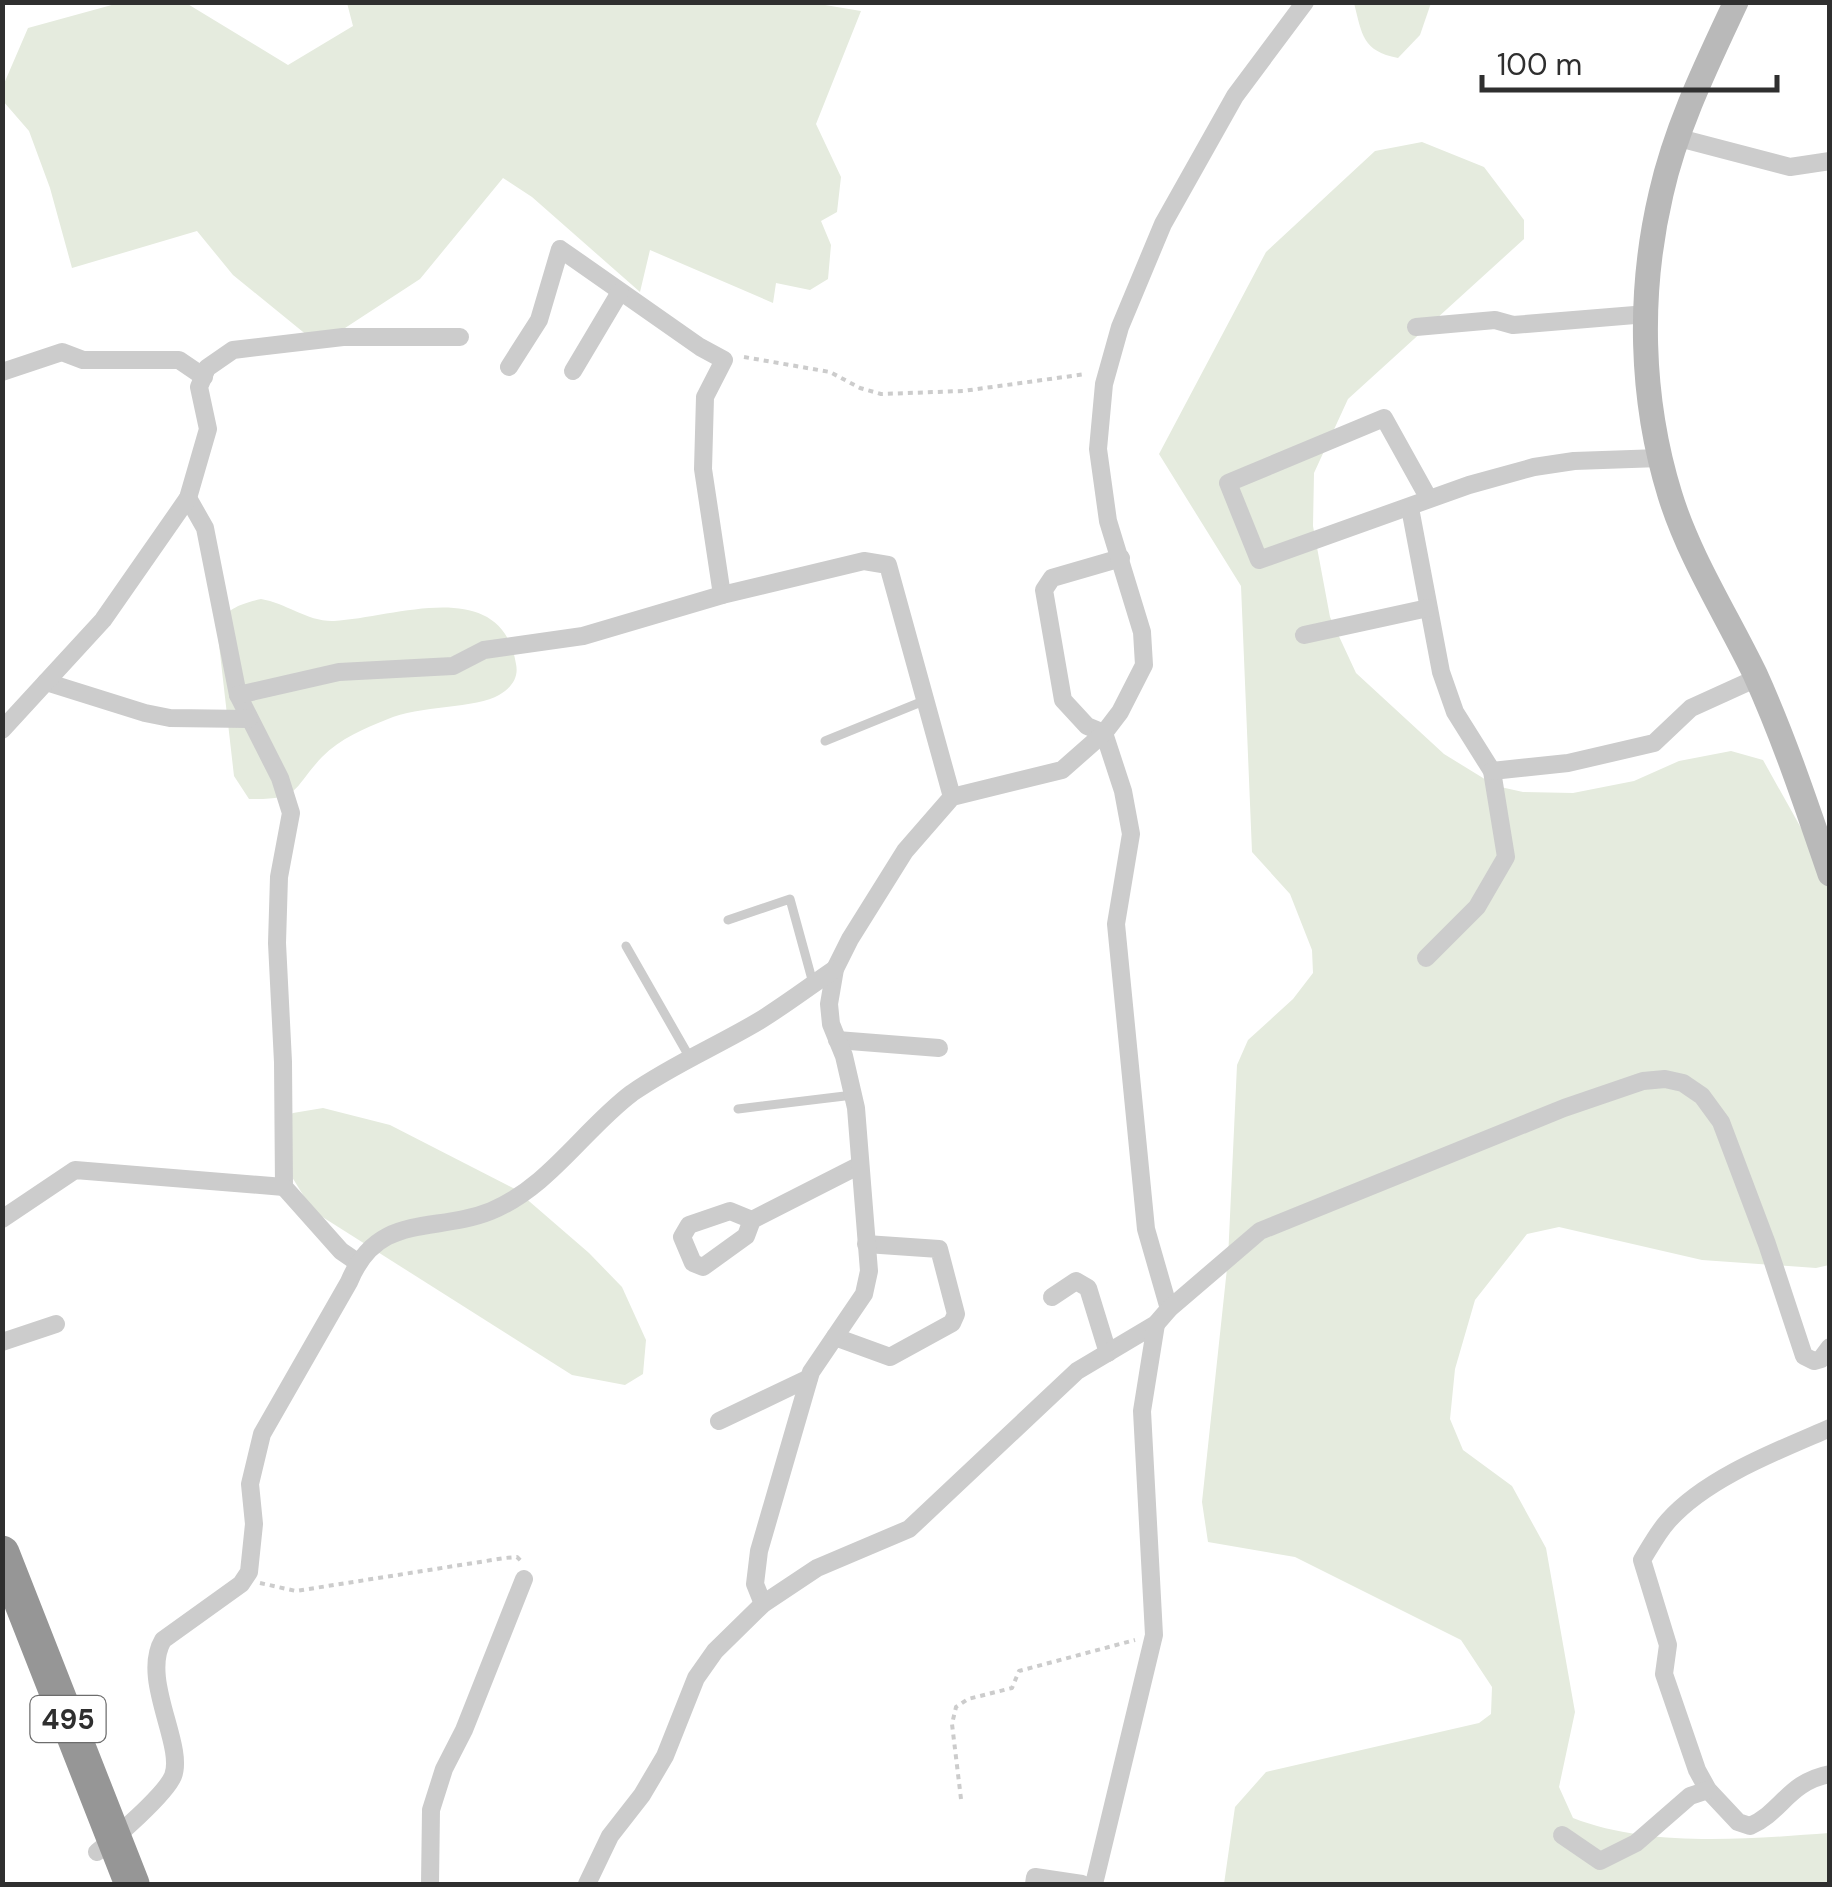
<svg xmlns="http://www.w3.org/2000/svg" width="1832" height="1887" font-family="'DM Sans',sans-serif">
<rect width="100%" height="100%" fill="#fff"/>
<!-- green -->
<g fill="#e5ebde">
<path d="M 807,2 L 861,11 L 816,124 L 841,177 L 837,212 L 821,221 L 831,245 L 828,279 L 810,290 L 776,283 L 773,303 L 650,250 L 640,292 L 532,197 L 503,178 L 420,279 L 319,345 L 233,275 L 197,231 L 72,268 L 50,188 L 29,131 L 3,101 L 3,86 L 28,28 L 119,3 L 186,3 L 288,65 L 353,26 L 347,3 Z"/>
<path d="M 1354,3 L 1354,2 L 1431,3 L 1420,35 L 1398,58 C 1362,51 1362,34 1354,3 Z"/>
<path d="M 1422,142 L 1484,167 L 1524,220 L 1524,239 L 1348,399 L 1314,473 L 1313,526 L 1330,617 L 1356,673 L 1444,754 L 1496,786 L 1523,792 L 1573,793 L 1634,781 L 1679,761 L 1731,751 L 1763,760 L 1829,878 L 1829,1265 L 1816,1268 L 1702,1260 L 1559,1227 L 1527,1234 L 1475,1300 L 1455,1369 L 1450,1419 L 1463,1450 L 1512,1486 L 1546,1548 L 1575,1712 L 1559,1787 L 1573,1818 C 1650,1848 1748,1839 1829,1833 L 1829,1884 L 1224,1884 L 1235,1807 L 1266,1772 L 1479,1723 L 1491,1714 L 1492,1687 L 1461,1640 L 1295,1557 L 1208,1542 L 1202,1502 L 1228,1259 L 1237,1065 L 1248,1040 L 1293,999 L 1313,973 L 1312,950 L 1290,894 L 1252,852 L 1241,586 L 1159,454 L 1266,252 L 1375,151 Z"/>
<path d="M 261,599 C 286,603 308,622 334,621 C 395,618 501,574 516,664 C 519,678 511,688 499,695 C 478,708 417,706 388,719 C 363,729 341,738 322,757 C 291,790 301,800 249,799 L 234,776 L 217,627 C 227,608 240,604 261,599 Z"/>
<path d="M 323,1108 L 390,1125 L 515,1189 L 589,1253 L 622,1287 L 646,1340 L 643,1374 L 625,1385 L 572,1375 L 313,1211 L 287,1169 L 275,1124 L 293,1113 Z"/>
</g>
<g fill="none" stroke-linecap="round" stroke-linejoin="round">
<!-- path -->
<g stroke="#ccc" stroke-width="4" stroke-dasharray="5 5" stroke-linecap="butt">
<path d="M 744,357 L 830,372 L 860,388 L 881,394 L 963,391 L 1086,374"/>
<path d="M 260,1583 L 296,1591 L 505,1558 L 517,1557 L 521,1561"/>
<path d="M 961,1799 L 952,1724 L 956,1707 L 968,1699 L 1012,1688 L 1019,1671 L 1135,1640"/>
</g>
<!-- lane -->
<g stroke="#ccc" stroke-width="9">
<path d="M 825,741 L 926,700"/>
<path d="M 728,920 L 790,899 L 813,983"/>
<path d="M 626,946 L 690,1058"/>
<path d="M 738,1109 L 853,1095"/>
</g>
<!-- street -->
<g stroke="#ccc" stroke-width="18">
<path d="M 1679,138 L 1790,167 L 1830,161"/>
<path d="M 1416,327 L 1495,320 L 1513,325 L 1647,314"/>
<path d="M 509,367 L 539,320 L 560,249 L 700,347 L 724,360 L 705,397 L 703,469 L 722,595"/>
<path d="M 573,371 L 620,292"/>
<path d="M 2,372 L 62,352 L 83,360 L 179,360 L 204,377"/>
<path d="M 188,498 L 205,528 L 238,695 L 280,778 L 291,813 L 279,877 L 277,943 L 283,1062 L 284,1187 L 341,1251 L 357,1262"/>
<path d="M 1429,499 L 1384,418 L 1228,483 L 1259,560 L 1469,485 L 1534,467 L 1574,461 L 1660,458"/>
<path d="M 1410,508 L 1441,672 L 1455,712 L 1492,771 L 1506,857 L 1477,907 L 1426,958"/>
<path d="M 1121,558 L 1052,578 L 1044,590 L 1063,700 L 1087,726 L 1104,733 L 1123,791 L 1131,834 L 1116,924 L 1146,1229 L 1169,1309"/>
<path d="M 1304,635 L 1428,608"/>
<path d="M 46,682 L 145,713 L 170,718 L 249,719"/>
<path d="M 238,695 L 339,672 L 453,666 L 484,650 L 583,636 L 722,595 L 864,561 L 888,565 L 952,797"/>
<path d="M 2,730 L 103,620 L 188,498 L 208,429 L 199,387 L 207,368 L 233,350 L 343,337 L 460,337"/>
<path d="M 1492,771 L 1568,763 L 1654,743 L 1691,708 L 1757,678"/>
<path d="M 837,1040 L 939,1048"/>
<path d="M 2,1219 L 75,1170 L 284,1187"/>
<path d="M 752,1220 L 730,1211 L 689,1225 L 682,1237 L 693,1263 L 703,1267 L 746,1236 L 752,1220 L 860,1165"/>
<path d="M 1052,1297 L 1076,1281 L 1088,1288 L 1108,1353"/>
<path d="M 835,1337 L 890,1357 L 952,1323 L 956,1314 L 939,1249 L 866,1244"/>
<path d="M 2,1342 L 56,1324"/>
<path d="M 719,1421 L 809,1378"/>
<path d="M 1830,1428 C 1777,1451 1706,1478 1668,1521 C 1658,1532 1650,1547 1642,1560 L 1668,1645 L 1664,1674 L 1697,1770 L 1708,1790 L 1738,1822 L 1750,1826 C 1782,1812 1788,1782 1830,1774"/>
<path d="M 763,1604 L 755,1584 L 759,1551 L 811,1372 L 864,1294 L 869,1271 L 856,1108 L 844,1056 L 831,1024 L 829,1004 L 835,969 L 850,939 L 905,851 L 952,797 L 1062,770 L 1104,733 L 1120,712 L 1144,665 L 1142,632 L 1108,521 L 1098,449 L 1104,384 L 1120,327 L 1163,224 L 1235,96 L 1305,2"/>
<path d="M 1562,1835 L 1600,1861 L 1636,1843 L 1690,1796 L 1708,1790"/>
<path d="M 97,1852 C 115,1838 165,1795 173,1776 C 185,1745 140,1679 163,1640 L 241,1584 L 249,1572 L 254,1524 L 250,1484 L 262,1434 L 349,1282 C 378,1211 434,1234 491,1211 C 549,1187 584,1129 632,1093 C 672,1065 717,1046 759,1021 C 785,1005 810,986 835,969"/>
<path d="M 430,1884 L 431,1810 L 444,1769 L 464,1730 L 524,1579"/>
<path d="M 587,1884 L 610,1836 L 642,1795 L 665,1756 L 696,1678 L 715,1651 L 763,1604 L 817,1568 L 909,1529 L 1077,1371 L 1156,1324 L 1169,1309 L 1260,1231 L 1564,1108 L 1643,1081 L 1665,1079 L 1683,1083 L 1702,1096 L 1721,1122 L 1767,1244 L 1804,1356 L 1814,1361 L 1821,1359 L 1830,1347"/>
<path d="M 1034,1884 L 1035,1877 L 1082,1884"/>
<path d="M 1094,1884 L 1154,1635 L 1142,1411 L 1156,1324"/>
</g>
<!-- secondary -->
<path stroke="#b9b9b9" stroke-width="25" d="M 1736,2 C 1707,64 1676,127 1661,194 C 1638,292 1640,398 1670,495 C 1689,557 1727,616 1755,674 C 1784,738 1807,807 1830,874"/>
<!-- highway -->
<path stroke="#969696" stroke-width="35" d="M 2,1553 L 132,1884"/>
</g>
<g text-anchor="middle" dominant-baseline="central" stroke-width="10" stroke-linejoin="round" paint-order="stroke">
<!-- shield labels -->
<rect fill="#fff" stroke="#6d6d6d" stroke-width="2.5" x="30.5" y="1696" width="75" height="46" rx="8"/>
<g font-size="28" font-weight="bold" fill="#2f2f2f">
<text x="68" y="1719">495</text>
</g>
</g>
<!-- border -->
<rect width="1832" height="1887" fill="none" stroke="#2f2f2f" stroke-width="10"/>
<!-- scale -->
<path d="M1482 75v15h295v-15" fill="none" stroke="#2f2f2f" stroke-width="5"/>
<text x="1497" y="75" font-size="30" fill="#2f2f2f" stroke="#ffffff" stroke-width="8" paint-order="stroke">100 m</text>
</svg>
